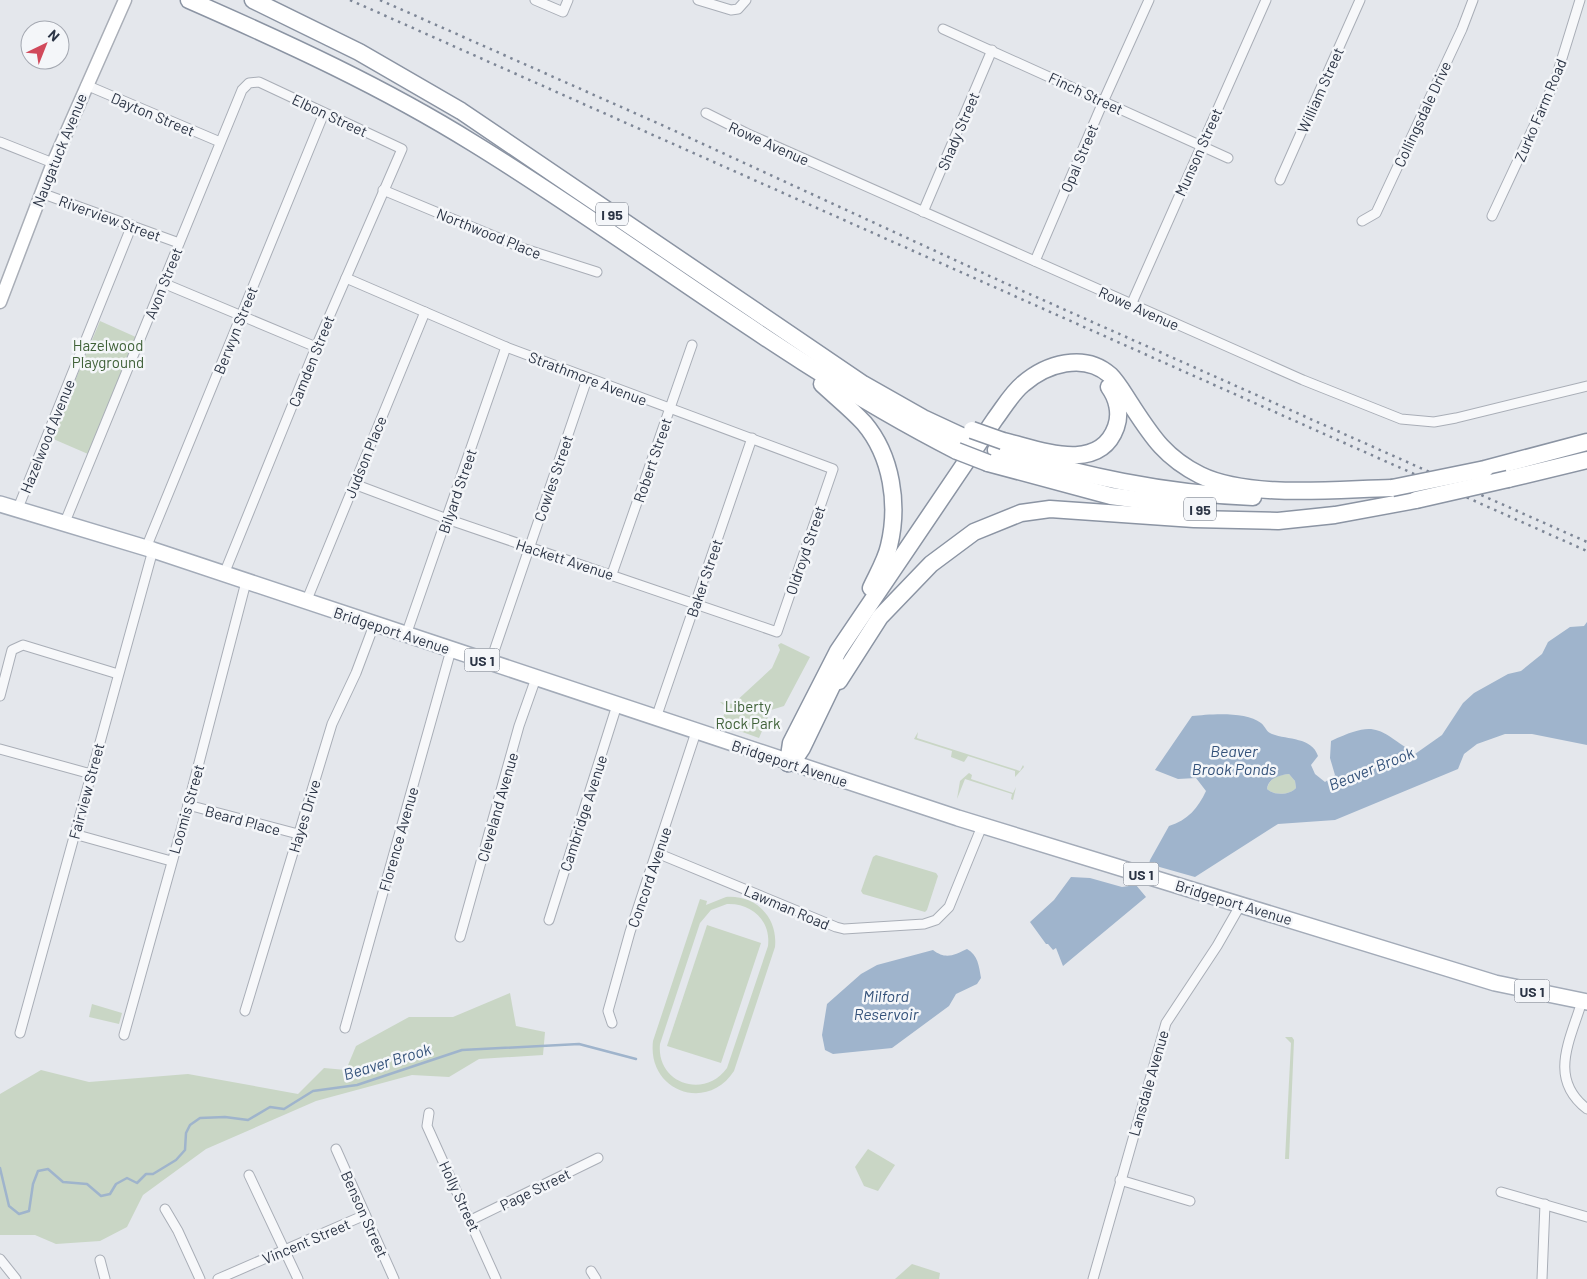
<svg xmlns="http://www.w3.org/2000/svg" width="1587" height="1279" font-family="Barlow,sans-serif">
<rect width="100%" height="100%" fill="#e4e7ec"/>
<!-- green -->
<g fill="#c9d6c5" fill-rule="evenodd">
<path d="M 100,321 L 138,338 L 88,454 L 51,438 Z"/>
<path d="M 781,643 L 810,657 L 784,706 L 771,710 L 759,738 L 720,724 L 727,708 L 720,702 L 733,704 L 772,668 L 780,650 L 778,645 Z"/>
<path d="M 918,732 L 917,738 L 1020,771 L 1023,765 L 1024,767 L 1015,777 L 1015,771 L 968,756 L 964,762 L 951,757 L 952,751 L 914,739 Z"/>
<path d="M 969,773 L 972,775 L 971,779 L 1013,793 L 1016,787 L 1013,800 L 1011,799 L 1012,794 L 965,779 L 957,799 L 960,781 Z"/>
<path d="M 1289,774 L 1295,781 L 1296,788 C 1290,795 1274,796 1267,789 C 1269,777 1280,775 1289,774 Z"/>
<path d="M 876,855 L 936,873 L 938,876 L 927,910 L 925,912 L 863,894 L 861,891 L 873,857 Z"/>
<path d="M 726,897 C 756,895 778,917 775,947 L 734,1071 C 707,1113 647,1091 653,1041 L 700,899 L 707,901 L 706,905 ZM 727,904 C 752,903 771,921 768,946 L 727,1068 C 704,1100 656,1083 660,1044 L 700,923 L 711,910 Z"/>
<path d="M 707,925 L 761,943 L 721,1063 L 667,1046 Z"/>
<path d="M 510,993 L 516,1026 L 545,1032 L 543,1055 L 479,1059 L 449,1077 L 412,1075 L 316,1101 L 206,1149 L 143,1195 L 127,1227 L 100,1241 L 56,1244 L 35,1235 L 0,1235 L 0,1094 L 41,1070 L 89,1082 L 188,1074 L 298,1094 L 324,1068 L 346,1070 L 356,1046 L 409,1017 L 453,1017 Z"/>
<path d="M 92,1004 L 122,1013 L 119,1024 L 89,1017 Z"/>
<path d="M 1285,1037 L 1292,1037 L 1294,1040 L 1289,1159 L 1285,1159 L 1291,1043 Z"/>
<path d="M 868,1149 L 895,1165 L 878,1191 L 864,1186 L 855,1167 Z"/>
<path d="M 912,1264 L 940,1273 L 939,1279 L 895,1279 Z"/>
</g>
<!-- water -->
<g fill="#9fb4cc" fill-rule="evenodd">
<path d="M 1587,622 L 1587,745 L 1532,734 L 1505,734 L 1477,744 L 1464,754 L 1458,769 L 1335,820 L 1278,824 L 1195,877 L 1149,864 L 1150,860 L 1169,826 C 1188,820 1198,808 1206,791 L 1196,778 L 1178,779 L 1155,770 L 1192,716 C 1210,714 1246,711 1261,723 C 1266,727 1266,732 1272,734 C 1288,740 1312,737 1318,756 L 1311,765 L 1315,774 L 1325,782 L 1335,775 L 1330,758 L 1331,741 C 1376,720 1377,728 1415,754 L 1442,735 L 1463,703 L 1474,693 L 1508,674 L 1521,671 L 1542,654 L 1548,642 L 1570,627 L 1584,626 ZM 1289,774 L 1295,781 L 1296,788 C 1290,795 1274,796 1267,789 C 1268,778 1280,775 1289,774 Z"/>
<path d="M 1071,877 L 1090,878 L 1122,887 L 1136,885 L 1146,897 L 1063,966 L 1056,948 L 1053,950 L 1048,944 L 1046,944 L 1030,922 L 1054,900 Z"/>
<path d="M 967,949 C 978,955 979,966 981,978 L 977,984 L 956,994 L 949,1006 L 892,1048 L 833,1054 L 825,1050 L 822,1035 L 827,1004 L 861,974 L 877,965 L 933,950 C 946,960 954,955 967,949 Z"/>
</g>
<g fill="none" stroke-linecap="round" stroke-linejoin="round">
<!-- stream -->
<path stroke="#9fb4cc" stroke-width="2.5" d="M 0,1168 L 9,1206 L 19,1214 L 29,1211 L 33,1184 L 38,1171 L 48,1169 L 63,1182 L 87,1184 L 101,1196 L 110,1194 L 116,1184 L 127,1178 L 137,1183 L 146,1174 L 153,1174 L 176,1160 L 185,1150 L 186,1133 L 190,1125 L 200,1118 L 225,1117 L 248,1120 L 270,1107 L 284,1109 L 313,1091 L 357,1085 L 462,1050 L 579,1044 L 636,1059"/>
<defs>
<g id="minor">
<path d="M 535,0 L 563,12 L 568,0"/>
<path d="M 698,0 L 731,10 L 738,9 L 746,0"/>
<path d="M 943,29 L 1228,158"/>
<path d="M 86,85 L 220,142"/>
<path d="M 706,113 L 746,133 L 1303,380 L 1401,419 L 1434,422 L 1456,418 L 1587,386"/>
<path d="M 0,142 L 53,163"/>
<path d="M 1280,180 L 1360,0"/>
<path d="M 383,190 L 525,249 L 597,272"/>
<path d="M 41,193 L 179,243"/>
<path d="M 923,212 L 992,50"/>
<path d="M 1492,216 L 1555,81 L 1580,0"/>
<path d="M 1362,221 L 1376,213 L 1462,29 L 1473,0"/>
<path d="M 1035,261 L 1103,102 L 1149,0"/>
<path d="M 346,278 L 506,347 L 833,469 L 777,632 L 447,519 L 354,484"/>
<path d="M 163,283 L 316,347"/>
<path d="M 1131,305 L 1266,0"/>
<path d="M 18,508 L 132,225"/>
<path d="M 65,522 L 242,90 L 249,83 L 259,82 L 402,149 L 316,347 L 224,574"/>
<path d="M 146,548 L 324,113"/>
<path d="M 612,574 L 692,345"/>
<path d="M 306,602 L 425,312"/>
<path d="M 406,635 L 506,347"/>
<path d="M 490,663 L 587,379"/>
<path d="M 0,696 L 12,650 L 23,645 L 118,674"/>
<path d="M 656,718 L 752,438"/>
<path d="M 0,749 L 91,774"/>
<path d="M 188,805 L 298,834"/>
<path d="M 74,834 L 171,861"/>
<path d="M 657,853 L 836,927 L 844,929 L 924,924 L 936,920 L 949,907 L 982,826"/>
<path d="M 549,920 L 617,705"/>
<path d="M 460,937 L 519,726 L 536,678"/>
<path d="M 1582,1001 C 1571,1039 1547,1078 1587,1109"/>
<path d="M 245,1011 L 332,724 L 356,673 L 374,625"/>
<path d="M 612,1023 L 608,1011 L 630,932 L 696,732"/>
<path d="M 345,1028 L 451,650"/>
<path d="M 20,1033 L 153,550"/>
<path d="M 124,1035 L 188,805 L 246,582"/>
<path d="M 429,1113 L 427,1126 L 496,1279"/>
<path d="M 336,1149 L 394,1279"/>
<path d="M 249,1175 L 298,1279"/>
<path d="M 1120,1180 L 1190,1201"/>
<path d="M 1501,1192 L 1587,1217"/>
<path d="M 165,1209 L 178,1231 L 200,1279"/>
<path d="M 471,1220 L 598,1158"/>
<path d="M 0,1259 L 16,1279"/>
<path d="M 100,1260 L 105,1279"/>
<path d="M 591,1271 L 596,1279"/>
<path d="M 218,1279 L 365,1215"/>
<path d="M 1093,1279 L 1166,1023 L 1217,946 L 1241,904"/>
<path d="M 1542,1279 L 1545,1204"/>
</g>
<path id="secondary" d="M 0,302 L 53,163 L 125,0"/>
<path id="primary" d="M 0,504 L 153,550 L 958,818 L 1495,983 L 1587,1002"/>
<g id="motorway">
<path d="M 189,0 C 287,43 383,87 473,143 C 636,243 786,364 957,451"/>
<path d="M 253,0 L 359,52 L 461,111 L 863,384 L 923,418 L 966,438"/>
<path d="M 822,384 C 836,397 851,409 864,423 C 892,456 899,505 889,546 C 886,560 877,575 871,588"/>
<path d="M 1003,441 C 1038,449 1099,475 1116,427 C 1121,413 1117,398 1109,387"/>
<path d="M 996,450 C 1081,475 1164,494 1253,497"/>
<path d="M 988,463 L 1111,496 L 1205,509"/>
<path d="M 1485,469 L 1587,442"/>
<path d="M 1508,479 L 1587,460"/>
<path d="M 839,681 L 880,617 L 931,564 L 974,532 L 1021,513 L 1050,509 L 1194,519 L 1278,521 L 1335,515 L 1416,500"/>
<path d="M 788,763 L 791,743 L 838,651 L 995,419 C 1004,407 1012,393 1023,384 C 1046,364 1084,352 1110,375 C 1118,383 1124,394 1130,403 C 1151,435 1164,457 1200,475 C 1249,499 1337,489 1392,488"/>
<path d="M 788,763 L 796,757 L 802,748 L 841,667"/>
</g>
</defs>
<!-- minor casing -->
<use href="#minor" stroke="#a9aeb7" stroke-width="11"/>
<!-- secondary casing -->
<use href="#secondary" stroke="#a9aeb7" stroke-width="15"/>
<!-- primary casing -->
<use href="#primary" stroke="#a3abb8" stroke-width="18"/>
<!-- motorway casing -->
<use href="#motorway" stroke="#8b94a3" stroke-width="19"/>
<!-- minor -->
<use href="#minor" stroke="#f7f8fa" stroke-width="9"/>
<!-- secondary -->
<use href="#secondary" stroke="#fff" stroke-width="12"/>
<!-- primary -->
<use href="#primary" stroke="#fff" stroke-width="15"/>
<!-- motorway -->
<use href="#motorway" stroke="#fff" stroke-width="16"/>
<!-- rail -->
<g stroke="#7d8696" stroke-width="2.5" stroke-dasharray="2.5 5" stroke-linecap="butt">
<path d="M 350,0 L 1587,551"/>
<path d="M 380,0 L 664,126 L 1007,284 L 1587,542"/>
</g>
<defs>
<g id="motorway-bridge">
<path d="M 972,430 L 1003,441"/>
<path d="M 957,451 L 988,463"/>
<path d="M 1392,488 L 1485,469"/>
<path d="M 1416,500 L 1508,479"/>
</g>
</defs>
<!-- motorway-bridge casing -->
<use href="#motorway-bridge" stroke="#8b94a3" stroke-width="19" stroke-linecap="butt"/>
<!-- motorway-bridge -->
<use href="#motorway-bridge" stroke="#fff" stroke-width="16"/>
</g>
<g text-anchor="middle" dominant-baseline="central" stroke-width="5" stroke-linejoin="round" paint-order="stroke">
<!-- shield labels -->
<g fill="#f4f6f9" stroke="#676e7b" stroke-width="1">
<rect x="596" y="202.5" width="32" height="23" rx="4"/>
<rect x="1184" y="497.5" width="32" height="23" rx="4"/>
<rect x="464.5" y="648.5" width="35" height="23" rx="4"/>
<rect x="1123.5" y="862.5" width="35" height="23" rx="4"/>
<rect x="1514.5" y="979.5" width="35" height="23" rx="4"/>
</g>
<g font-size="14" font-weight="bold" fill="#2b3445">
<text x="612" y="214">I 95</text>
<text x="1200" y="509">I 95</text>
<text x="482" y="660">US 1</text>
<text x="1141" y="874">US 1</text>
<text x="1532" y="991">US 1</text>
</g>
<!-- street labels -->
<g font-size="15" fill="#2b3445" stroke="#f4f6f9">
<text transform="translate(1320 90) rotate(-66)">William Street</text>
<text transform="translate(1086 93) rotate(25)">Finch Street</text>
<text transform="translate(1540 110) rotate(-67)">Zurko Farm Road</text>
<text transform="translate(153 114) rotate(23)">Dayton Street</text>
<text transform="translate(1422 114) rotate(-65)">Collingsdale Drive</text>
<text transform="translate(330 115) rotate(25)">Elbon Street</text>
<text transform="translate(958 131) rotate(-67)">Shady Street</text>
<text transform="translate(769 143) rotate(24)">Rowe Avenue</text>
<text transform="translate(59 150) rotate(-68)">Naugatuck Avenue</text>
<text transform="translate(1198 152) rotate(-66)">Munson Street</text>
<text transform="translate(1079 158) rotate(-67)">Opal Street</text>
<text transform="translate(110 218) rotate(20)">Riverview Street</text>
<text transform="translate(489 233) rotate(22)">Northwood Place</text>
<text transform="translate(163 283) rotate(-68)">Avon Street</text>
<text transform="translate(1139 308) rotate(24)">Rowe Avenue</text>
<text transform="translate(235 330) rotate(-68)">Berwyn Street</text>
<text transform="translate(311 361) rotate(-68)">Camden Street</text>
<text transform="translate(588 378) rotate(21)">Strathmore Avenue</text>
<text transform="translate(47 436) rotate(-68)">Hazelwood Avenue</text>
<text transform="translate(365 457) rotate(-68)">Judson Place</text>
<text transform="translate(652 460) rotate(-71)">Robert Street</text>
<text transform="translate(553 478) rotate(-71)">Cowles Street</text>
<text transform="translate(457 491) rotate(-71)">Bilyard Street</text>
<text transform="translate(805 550) rotate(-71)">Oldroyd Street</text>
<text transform="translate(565 559) rotate(18)">Hackett Avenue</text>
<text transform="translate(704 578) rotate(-71)">Baker Street</text>
<text transform="translate(392 630) rotate(18)">Bridgeport Avenue</text>
<text transform="translate(790 763) rotate(18)">Bridgeport Avenue</text>
<text transform="translate(86 791) rotate(-75)">Fairview Street</text>
<text transform="translate(497 807) rotate(-74)">Cleveland Avenue</text>
<text transform="translate(186 809) rotate(-74)">Loomis Street</text>
<text transform="translate(583 813) rotate(-72)">Cambridge Avenue</text>
<text transform="translate(304 816) rotate(-73)">Hayes Drive</text>
<text transform="translate(243 820) rotate(15)">Beard Place</text>
<text transform="translate(398 839) rotate(-74)">Florence Avenue</text>
<text transform="translate(649 877) rotate(-71)">Concord Avenue</text>
<text transform="translate(1234 902) rotate(17)">Bridgeport Avenue</text>
<text transform="translate(787 907) rotate(23)">Lawman Road</text>
<text transform="translate(1148 1083) rotate(-74)">Lansdale Avenue</text>
<text transform="translate(535 1189) rotate(-26)">Page Street</text>
<text transform="translate(460 1196) rotate(65)">Holly Street</text>
<text transform="translate(365 1214) rotate(66)">Benson Street</text>
<text transform="translate(306 1241) rotate(-23)">Vincent Street</text>
</g>
<!-- park labels -->
<g font-size="15" fill="#3f6138" stroke="#f4f6f9">
<text x="108" y="345">Hazelwood<tspan x="108" dy="17">Playground</tspan></text>
<text x="748" y="706">Liberty<tspan x="748" dy="17">Rock Park</tspan></text>
</g>
<!-- water labels -->
<g font-size="16" font-style="italic" fill="#34527a" stroke="#f4f6f9">
<text x="1234" y="750">Beaver<tspan x="1234" dy="18">Brook Ponds</tspan></text>
<text transform="translate(1371 768) rotate(-22)">Beaver Brook</text>
<text x="886" y="995">Milford<tspan x="886" dy="18">Reservoir</tspan></text>
<text transform="translate(387 1061) rotate(-17)">Beaver Brook</text>
</g>
</g>
<!-- north arrow -->
<g transform="translate(45 45) rotate(43)"><circle r="24" fill="#f4f6f9" stroke="#a4a8b1"/>
<path d="M0-4L9 19L0 12L-9 19Z" fill="#d1495b"/>
<text y="-8" font-size="14" font-weight="bold" text-anchor="middle" fill="#2b3445">N</text>
</g>
</svg>
